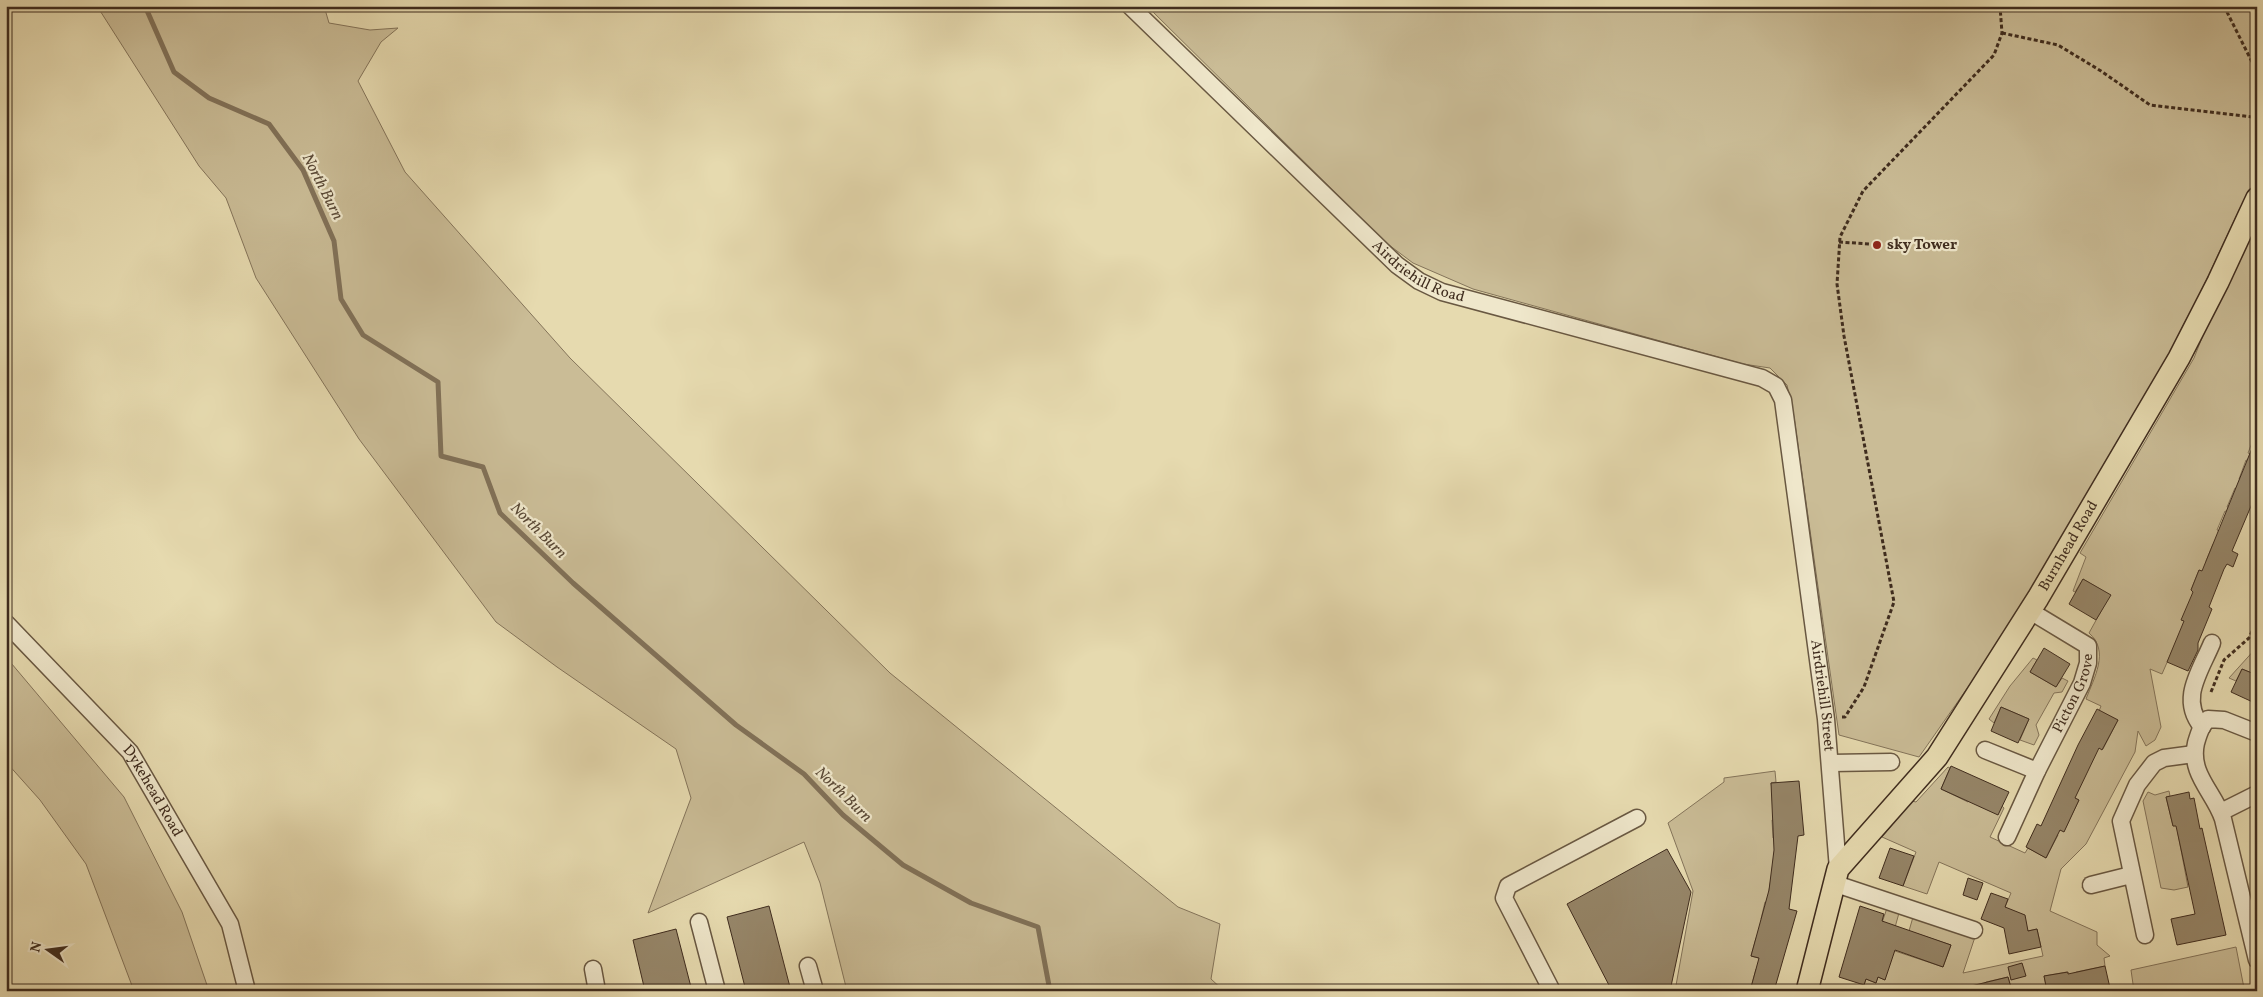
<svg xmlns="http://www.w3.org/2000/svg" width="2263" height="997" font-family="Vollkorn,serif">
<rect width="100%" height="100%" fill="#e6daaf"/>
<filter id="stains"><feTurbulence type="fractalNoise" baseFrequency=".004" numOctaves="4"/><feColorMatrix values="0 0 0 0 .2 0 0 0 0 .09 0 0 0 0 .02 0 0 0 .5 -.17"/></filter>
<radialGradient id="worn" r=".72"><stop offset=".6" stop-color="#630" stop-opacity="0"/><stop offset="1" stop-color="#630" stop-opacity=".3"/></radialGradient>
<!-- green -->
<g fill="#cabc96" stroke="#84745a">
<path d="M 97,6 L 324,6 L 329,23 L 370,30 L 398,28 L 381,42 L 358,81 L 405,172 L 570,358 L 890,673 L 1178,907 L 1220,924 L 1211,979 L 1224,991 L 847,991 L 820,883 L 804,842 L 648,913 L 691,798 L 676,749 L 557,667 L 496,622 L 359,439 L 256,278 L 226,198 L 199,166 Z"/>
<path d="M 1147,6 L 2257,6 L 2257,183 L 2240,208 L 2202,289 L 2148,394 L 1994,650 L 1919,757 L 1839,735 L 1794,417 L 1787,385 L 1770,368 L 1743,364 L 1473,289 L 1413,263 L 1385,242 Z"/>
<path d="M 2257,199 L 2257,430 L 2248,453 L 2257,457 L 2257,464 L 2246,460 L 2239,479 L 2249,484 L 2246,492 L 2235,488 L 2227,507 L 2238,511 L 2237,516 L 2225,511 L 2217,530 L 2229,535 L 2213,544 L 2206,561 L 2214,576 L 2199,570 L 2191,590 L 2207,597 L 2182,620 L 2201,628 L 2179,635 L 2162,674 L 2150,669 L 2161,727 L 2155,740 L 2146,746 L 2138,731 L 2135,752 L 2086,844 L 2061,869 L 2050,911 L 2097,932 L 2097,945 L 2110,956 L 2104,958 L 2105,966 L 2076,972 L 2080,991 L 2071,991 L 2067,972 L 2044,976 L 2047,991 L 2012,991 L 2008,977 L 1986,982 L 1988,991 L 1903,991 L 1902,986 L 1886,991 L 1862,991 L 1866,979 L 1876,983 L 1878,977 L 1885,980 L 1872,952 L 1887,908 L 1899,913 L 1889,949 L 1943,967 L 1951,945 L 1909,931 L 1913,917 L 1975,937 L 1963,973 L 2043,956 L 2037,929 L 2028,931 L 2005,907 L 2011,893 L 1939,862 L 1927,894 L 1903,886 L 1916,852 L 1882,837 L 1912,801 L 1916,802 L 1948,767 L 1950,768 L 1941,789 L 1968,802 L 1977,783 L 2004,808 L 1990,837 L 2025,853 L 2028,848 L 2046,858 L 2058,835 L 2045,828 L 2046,823 L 2064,831 L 2079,800 L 2062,792 L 2087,741 L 2103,749 L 2118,720 L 2099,711 L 2101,706 L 2086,699 C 2094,678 2110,651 2089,633 L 2110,595 L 2083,579 L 2075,592 L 2073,591 L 2086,557 L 2080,553 L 2194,358 Z"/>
<path d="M 2257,647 L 2257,675 L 2242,669 L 2236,681 L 2229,678 Z"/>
<path d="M 6,657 L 124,797 L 182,912 L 209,991 L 134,991 L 86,864 L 40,800 L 6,762 Z"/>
<path d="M 2033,658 L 2037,660 L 2030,672 L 2056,687 L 2062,678 L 2068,681 L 2062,692 L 2054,693 L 2036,725 L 2039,735 L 2034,745 L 2020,740 L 2029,719 L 2001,707 L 1994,723 L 1989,719 L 2010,686 Z"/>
<path d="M 1775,771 L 1776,782 L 1771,783 L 1777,819 L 1772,820 L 1773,838 L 1779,837 L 1769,890 L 1773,904 L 1765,902 L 1761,919 L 1768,921 L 1756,938 L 1751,956 L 1762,959 L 1759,969 L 1756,969 L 1750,991 L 1675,991 L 1693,891 L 1668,823 L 1724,782 L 1724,778 Z"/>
<path d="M 2169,791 L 2170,796 L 2166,797 L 2173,826 L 2186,823 L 2178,834 L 2188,887 L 2174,890 L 2161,888 L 2143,801 L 2148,792 L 2155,795 Z"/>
<path d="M 2236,947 L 2244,988 L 2229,991 L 2134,991 L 2131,970 Z"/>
</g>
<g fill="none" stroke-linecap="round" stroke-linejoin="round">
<!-- stream -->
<path stroke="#817158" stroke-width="5" d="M 145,6 L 174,72 L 209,98 L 269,124 L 303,170 L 334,241 L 341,299 L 363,335 L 438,382 L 441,456 L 483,467 L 500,513 L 573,583 L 736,725 L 804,774 L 843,815 L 903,865 L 971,903 L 1038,927 L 1050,991"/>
</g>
<!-- building -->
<g fill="#968669" stroke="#3f2c1e">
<path d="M 2257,436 L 2257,492 L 2232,551 L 2238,554 L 2233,567 L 2227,564 L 2224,569 L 2209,607 L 2212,609 L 2198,643 L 2198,650 L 2188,671 L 2167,662 L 2184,621 L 2181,620 L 2193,592 L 2191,590 L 2199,570 L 2202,571 Z"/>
<path d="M 2083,579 L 2111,595 L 2096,620 L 2069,604 Z"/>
<path d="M 2044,648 L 2070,664 L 2056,687 L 2030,672 Z"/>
<path d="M 2242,669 L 2257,675 L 2257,704 L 2231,692 Z"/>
<path d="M 2001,707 L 2029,719 L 2018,743 L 1991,731 Z"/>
<path d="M 2097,709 L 2118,720 L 2102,750 L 2099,748 L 2075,798 L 2079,800 L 2064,832 L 2060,830 L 2046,858 L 2026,847 L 2037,824 L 2041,826 L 2078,745 Z"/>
<path d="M 1951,766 L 2009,792 L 1998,815 L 1941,789 Z"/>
<path d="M 1799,781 L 1804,835 L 1798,836 L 1789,909 L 1797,911 L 1774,991 L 1750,991 L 1759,958 L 1751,956 L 1769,890 L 1774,850 L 1771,783 Z"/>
<path d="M 2189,792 L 2190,799 L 2194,798 L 2200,829 L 2202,828 L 2226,935 L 2177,945 L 2171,919 L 2195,914 L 2176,826 L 2173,826 L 2166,797 Z"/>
<path d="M 1890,848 L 1914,856 L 1903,886 L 1879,878 Z"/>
<path d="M 1667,849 L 1691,892 L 1670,991 L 1612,991 L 1567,904 Z"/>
<path d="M 1968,878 L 1983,883 L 1977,900 L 1963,895 Z"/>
<path d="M 1991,893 L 2008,899 L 2005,907 L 2025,915 L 2028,931 L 2037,929 L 2041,947 L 2009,954 L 2004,928 L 1981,919 Z"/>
<path d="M 769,906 L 791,991 L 746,991 L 727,917 Z"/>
<path d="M 1860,906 L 1884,914 L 1882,921 L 1951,945 L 1943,967 L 1895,950 L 1885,980 L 1878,977 L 1876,983 L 1866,979 L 1864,985 L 1839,977 Z"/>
<path d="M 676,929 L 692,991 L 645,991 L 633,940 Z"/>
<path d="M 2022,963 L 2026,976 L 2011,980 L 2008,967 Z"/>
<path d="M 2105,966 L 2110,988 L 2103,989 L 2104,991 L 2047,991 L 2044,976 L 2068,972 L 2068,974 Z"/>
<path d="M 2008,977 L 2012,991 L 1972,991 L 1971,986 Z"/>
</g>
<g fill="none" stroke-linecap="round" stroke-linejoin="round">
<defs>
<g id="minor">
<path id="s1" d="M 1130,6 L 1397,265 L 1419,281 L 1442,292 L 1762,378 L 1776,386 L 1783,400 L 1826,719 L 1838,869"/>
<path id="s2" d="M 6,623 L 130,752 L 230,924 L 247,991"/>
<path d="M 2202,727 C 2179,699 2200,672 2212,643"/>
<path d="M 2257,733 L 2224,720 L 2208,719 C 2201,726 2199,733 2196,743 C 2189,774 2214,792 2223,819 L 2257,960"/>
<path d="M 1985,750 L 2037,771"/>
<path d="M 1831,763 L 1891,762"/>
<path d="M 2221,812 L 2257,794"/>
<path id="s3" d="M 2007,837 L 2037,771 L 2082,683 L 2088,663 L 2088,646 L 2030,611"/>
<path d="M 1836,884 L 1974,930"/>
<path d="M 2091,885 L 2131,875"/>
<path d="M 699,922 L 717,991"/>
<path d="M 2145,935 L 2121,821 L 2137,785 L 2154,763 L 2164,758 L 2194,754"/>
<path d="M 808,966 L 815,991"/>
<path d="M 593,969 L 597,991"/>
<path d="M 1552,991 L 1504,898 L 1508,886 L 1637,818"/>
</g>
<g id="major">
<path id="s4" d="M 1807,991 L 1838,869 L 1937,757 L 2038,598 L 2179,358 L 2218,282 L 2257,198"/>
</g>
</defs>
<!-- minor casing -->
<use href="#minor" stroke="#695842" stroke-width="19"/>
<!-- major casing -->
<use href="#major" stroke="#3f2c1e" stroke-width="24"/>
<!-- path -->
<g stroke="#3f2c1e" stroke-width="3" stroke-dasharray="4 2.5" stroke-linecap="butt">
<path d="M 2224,6 L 2257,72"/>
<path d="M 2002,33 L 2058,45 L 2101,71 L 2150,105 L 2252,117 L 2257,113"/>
<path d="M 1839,242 L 1870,244"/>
<path d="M 2211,692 L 2224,660 L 2249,638 L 2257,620"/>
<path d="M 1842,717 L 1845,717 L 1864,687 L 1894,602 L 1844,336 L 1837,284 L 1840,237 L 1863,191 L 1994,55 L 2002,33 L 2000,6"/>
</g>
<!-- minor -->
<use href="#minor" stroke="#efe7cb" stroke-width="16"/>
<!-- major -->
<use href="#major" stroke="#e6daaf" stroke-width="21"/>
</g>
<!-- markers -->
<circle fill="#8f2418" stroke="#efe7cb" stroke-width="2" cx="1877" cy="245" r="5"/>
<g text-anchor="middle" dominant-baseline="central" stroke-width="4.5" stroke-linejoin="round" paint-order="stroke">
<!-- poi labels -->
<g font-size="15" font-weight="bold" fill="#3f2c1e" stroke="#efe7cb" text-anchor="start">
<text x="1887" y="245">sky Tower</text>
</g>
<!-- street labels -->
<g font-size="15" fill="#3f2c1e" stroke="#efe7cb">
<text stroke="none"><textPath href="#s1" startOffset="394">Airdriehill Road</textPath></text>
<text stroke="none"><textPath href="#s4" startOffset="524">Burnhead Road</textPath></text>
<text stroke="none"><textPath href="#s3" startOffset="159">Picton Grove</textPath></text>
<text stroke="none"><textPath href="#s1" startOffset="1086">Airdriehill Street</textPath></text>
<text stroke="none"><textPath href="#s2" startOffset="224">Dykehead Road</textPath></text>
</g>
<!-- water labels -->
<g font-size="16" font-style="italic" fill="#5a4936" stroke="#efe7cb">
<text transform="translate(322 187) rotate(63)">North Burn</text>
<text transform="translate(538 531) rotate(45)">North Burn</text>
<text transform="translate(843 795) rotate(44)">North Burn</text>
</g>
</g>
<!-- margin -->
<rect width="2263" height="997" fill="none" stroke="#e6daaf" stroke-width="25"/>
<rect x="8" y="8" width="2248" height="982" fill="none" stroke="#3f2c1e" stroke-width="2.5"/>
<rect x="12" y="12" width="2238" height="972" fill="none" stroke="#3f2c1e"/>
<!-- north arrow -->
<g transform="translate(48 950) rotate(284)" stroke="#efe7cb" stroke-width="4" paint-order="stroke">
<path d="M0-4L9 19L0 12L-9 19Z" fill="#3f2c1e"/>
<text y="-8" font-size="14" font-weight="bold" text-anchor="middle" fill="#3f2c1e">N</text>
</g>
<rect width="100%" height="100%" filter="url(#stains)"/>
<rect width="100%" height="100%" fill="url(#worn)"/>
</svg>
